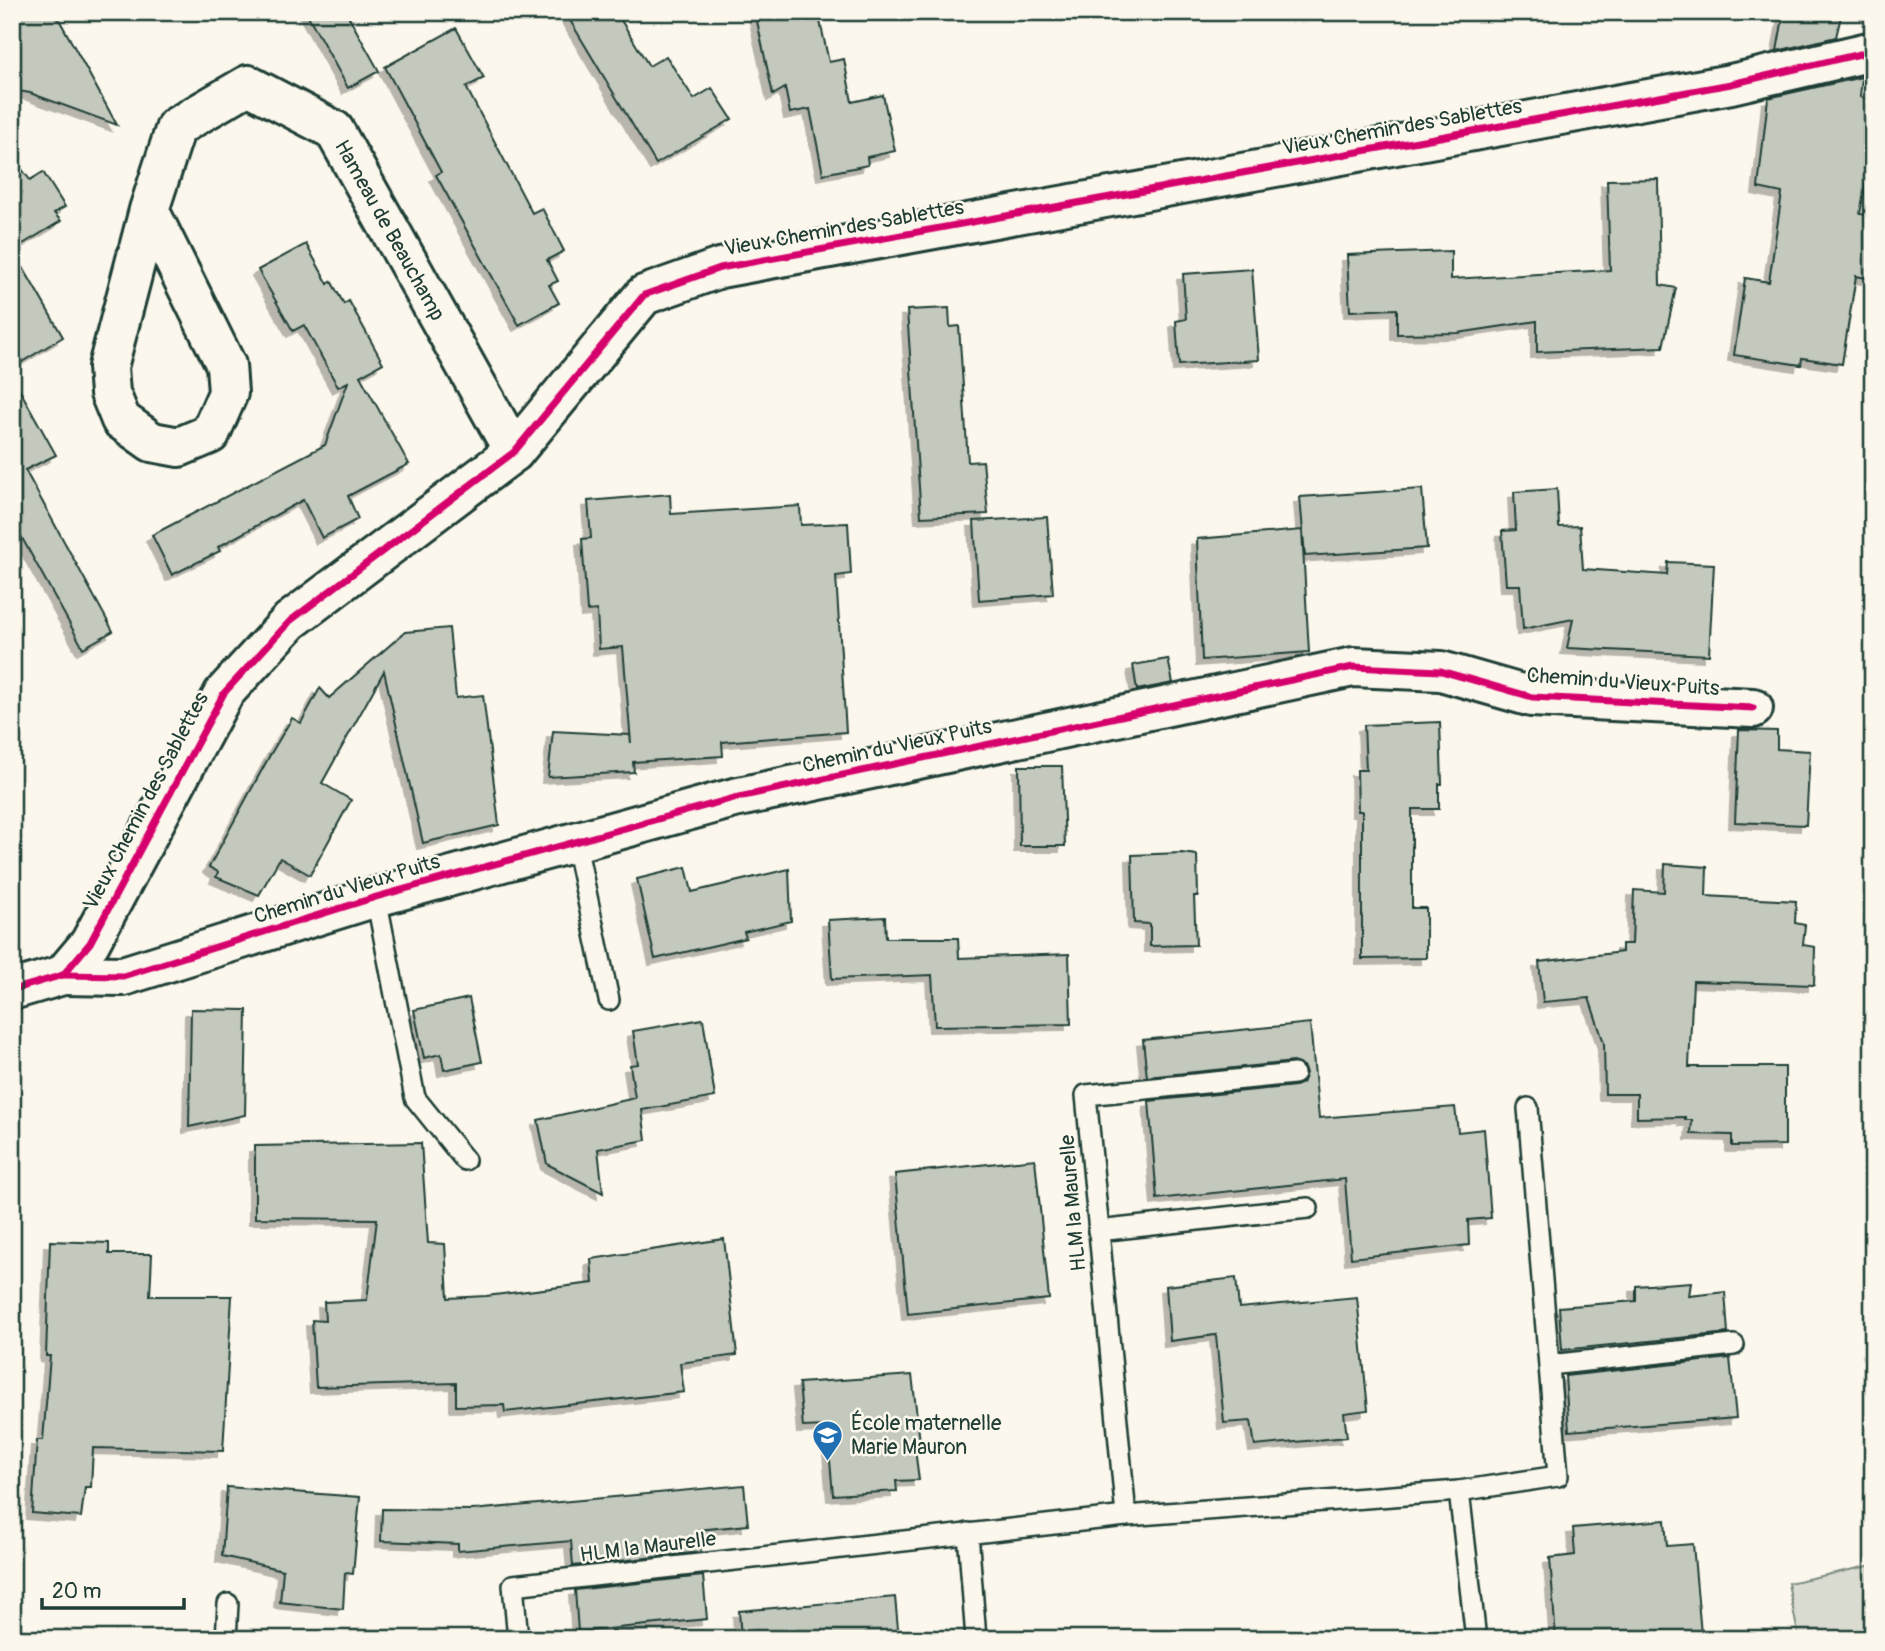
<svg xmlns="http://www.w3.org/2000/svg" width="1885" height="1651" font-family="Pangolin,sans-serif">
<defs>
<filter id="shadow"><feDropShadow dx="-6" dy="6" stdDeviation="0" flood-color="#0004"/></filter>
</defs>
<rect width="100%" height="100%" fill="#fbf7ec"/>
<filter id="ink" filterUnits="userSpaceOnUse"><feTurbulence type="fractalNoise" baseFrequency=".0143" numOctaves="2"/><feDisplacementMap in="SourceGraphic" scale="14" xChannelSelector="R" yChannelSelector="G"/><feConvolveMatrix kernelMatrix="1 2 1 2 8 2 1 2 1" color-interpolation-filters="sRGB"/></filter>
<g filter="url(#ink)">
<!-- green -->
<path fill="#dbdcd1" stroke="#7d8c82" stroke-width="2" d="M 1873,1565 L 1873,1639 L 1799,1639 L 1788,1583 Z"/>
<!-- building -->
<g fill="#c4c9be" stroke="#1f3d34" stroke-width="2" filter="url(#shadow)">
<path d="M 12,12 L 55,12 L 117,125 L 30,93 L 12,90 Z"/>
<path d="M 306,12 L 346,12 L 379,71 L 348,88 Z"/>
<path d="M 565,12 L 616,12 L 649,66 L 666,56 L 694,99 L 712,88 L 732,119 L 656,164 Z"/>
<path d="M 755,12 L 818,12 L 829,62 L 844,59 L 852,102 L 883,95 L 895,151 L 867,157 L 868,165 L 823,174 L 810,109 L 790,113 L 785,88 L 773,95 Z"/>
<path d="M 1784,12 L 1842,12 L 1836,37 L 1777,51 Z"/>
<path d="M 456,28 L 484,78 L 466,87 L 532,213 L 542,208 L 564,251 L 547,260 L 558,281 L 549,285 L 559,303 L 519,325 L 436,175 L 441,172 L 385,67 Z"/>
<path d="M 1862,77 L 1860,97 L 1873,100 L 1873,142 L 1860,214 L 1873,216 L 1873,240 L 1867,278 L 1856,276 L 1842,364 L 1802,358 L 1801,365 L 1734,355 L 1745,278 L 1769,282 L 1782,193 L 1758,188 L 1768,98 Z"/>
<path d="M 12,156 L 30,180 L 43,172 L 65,207 L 54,213 L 61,221 L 13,250 L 63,337 L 12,368 Z"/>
<path d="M 1658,179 L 1660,285 L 1676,288 L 1663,347 L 1537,352 L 1537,321 L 1458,333 L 1397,334 L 1397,309 L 1350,311 L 1347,255 L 1451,251 L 1451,279 L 1610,270 L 1607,180 Z"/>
<path d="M 306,244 L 328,284 L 331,281 L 344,304 L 349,301 L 383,363 L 360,376 L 409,464 L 348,496 L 358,519 L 322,538 L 303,500 L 218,547 L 220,551 L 172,575 L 152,535 L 325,445 L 348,382 L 338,387 L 304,325 L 293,331 L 258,270 Z"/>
<path d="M 1252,269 L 1259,360 L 1179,365 L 1176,321 L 1186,319 L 1183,274 Z"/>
<path d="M 949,308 L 950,327 L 959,326 L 968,462 L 983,461 L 988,514 L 921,517 L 907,310 Z"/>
<path d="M 12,376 L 56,455 L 25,470 L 113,631 L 83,648 L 12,520 Z"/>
<path d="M 1422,489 L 1427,548 L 1305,556 L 1300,497 Z"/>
<path d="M 1557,489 L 1559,527 L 1580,526 L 1583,569 L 1667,575 L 1668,562 L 1714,564 L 1709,655 L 1567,648 L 1573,619 L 1523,629 L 1520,585 L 1506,585 L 1502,531 L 1516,530 L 1514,492 Z"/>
<path d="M 670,494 L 671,514 L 800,506 L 801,525 L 848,523 L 851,574 L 836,576 L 846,732 L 722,742 L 723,756 L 633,762 L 634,772 L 548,777 L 553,731 L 630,735 L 631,743 L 623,647 L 599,649 L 597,610 L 587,611 L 582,539 L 591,538 L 588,501 Z"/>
<path d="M 1047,517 L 1053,594 L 979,600 L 974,521 Z"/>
<path d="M 1302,530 L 1309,652 L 1202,660 L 1197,539 Z"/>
<path d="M 449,628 L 456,698 L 483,695 L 499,825 L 423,843 L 384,671 L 322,783 L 351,800 L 310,875 L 280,858 L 259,895 L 216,877 L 218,872 L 209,867 L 270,755 L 292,718 L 301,723 L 320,688 L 329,698 L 405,632 Z"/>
<path d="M 1168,659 L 1173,683 L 1137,690 L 1133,665 Z"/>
<path d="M 1440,722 L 1442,784 L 1439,784 L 1439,809 L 1412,809 L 1412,908 L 1426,908 L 1426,958 L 1362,959 L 1362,811 L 1358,811 L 1357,770 L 1366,770 L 1364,725 Z"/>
<path d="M 1739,730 L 1777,731 L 1777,749 L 1810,751 L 1806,825 L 1735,822 Z"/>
<path d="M 1019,766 L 1062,766 L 1065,846 L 1020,846 Z"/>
<path d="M 1181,853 L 1197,855 L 1198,896 L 1194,896 L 1196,945 L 1150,946 L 1150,924 L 1134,923 L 1132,855 Z"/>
<path d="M 1665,864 L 1707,867 L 1706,896 L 1796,901 L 1795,923 L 1805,925 L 1803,945 L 1815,947 L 1814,985 L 1693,981 L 1689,1067 L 1785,1067 L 1785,1145 L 1732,1146 L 1732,1135 L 1691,1134 L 1692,1120 L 1685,1120 L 1685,1117 L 1637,1118 L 1637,1094 L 1605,1094 L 1604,1043 L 1589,998 L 1543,1002 L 1539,962 L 1622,952 L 1622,944 L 1632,944 L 1634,890 L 1664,892 Z"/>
<path d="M 686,867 L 692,892 L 789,869 L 791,921 L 744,932 L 746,938 L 655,959 L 637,879 Z"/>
<path d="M 885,917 L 886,938 L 958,938 L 959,958 L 1069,954 L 1071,1024 L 935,1026 L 932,975 L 832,979 L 828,920 Z"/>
<path d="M 469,998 L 482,1062 L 444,1070 L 441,1054 L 424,1058 L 414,1010 Z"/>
<path d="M 191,1009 L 247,1010 L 245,1115 L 189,1127 Z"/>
<path d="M 703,1019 L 715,1097 L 642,1110 L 646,1140 L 598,1149 L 603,1193 L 547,1164 L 538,1120 L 635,1098 L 630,1065 L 638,1064 L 633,1031 Z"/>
<path d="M 1310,1023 L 1319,1118 L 1455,1107 L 1458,1132 L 1484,1129 L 1491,1218 L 1468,1220 L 1469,1245 L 1351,1258 L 1345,1179 L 1157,1199 L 1149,1101 L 1295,1086 L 1302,1083 L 1306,1073 L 1303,1066 L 1293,1062 L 1147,1077 L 1143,1040 Z"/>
<path d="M 421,1143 L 428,1243 L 445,1244 L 448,1298 L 486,1296 L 593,1283 L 591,1259 L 724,1239 L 737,1355 L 680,1363 L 684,1392 L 505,1412 L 504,1405 L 456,1406 L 456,1383 L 316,1387 L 312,1320 L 325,1321 L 324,1302 L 367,1300 L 377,1219 L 255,1218 L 255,1146 Z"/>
<path d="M 1035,1159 L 1049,1299 L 908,1314 L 895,1174 Z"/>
<path d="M 50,1241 L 109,1243 L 109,1254 L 152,1254 L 150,1296 L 232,1296 L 223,1451 L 93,1448 L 91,1487 L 85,1487 L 81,1517 L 32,1513 L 37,1440 L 43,1440 L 50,1356 L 46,1356 Z"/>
<path d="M 1236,1278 L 1239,1308 L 1357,1297 L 1368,1410 L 1344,1413 L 1347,1437 L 1255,1446 L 1251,1421 L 1224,1423 L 1216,1335 L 1170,1341 L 1166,1286 Z"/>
<path d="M 1691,1282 L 1689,1296 L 1725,1292 L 1728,1333 L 1562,1350 L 1559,1307 L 1636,1301 L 1636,1286 Z"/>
<path d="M 1730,1358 L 1736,1418 L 1569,1431 L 1565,1376 Z"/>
<path d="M 912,1375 L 921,1450 L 915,1449 L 919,1480 L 896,1481 L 897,1491 L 833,1495 L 827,1426 L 803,1427 L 799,1383 Z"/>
<path d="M 744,1485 L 748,1525 L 698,1530 L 701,1552 L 573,1566 L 571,1541 L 458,1551 L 458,1544 L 381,1541 L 382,1509 L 472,1510 Z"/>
<path d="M 227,1487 L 360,1497 L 353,1574 L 345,1573 L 343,1609 L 280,1602 L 283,1570 L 222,1556 Z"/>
<path d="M 1665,1520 L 1667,1546 L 1693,1544 L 1701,1634 L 1674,1636 L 1674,1639 L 1556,1639 L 1550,1558 L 1575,1555 L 1573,1528 Z"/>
<path d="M 703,1576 L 707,1619 L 578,1632 L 575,1590 Z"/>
<path d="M 895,1597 L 899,1639 L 741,1639 L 739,1611 Z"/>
</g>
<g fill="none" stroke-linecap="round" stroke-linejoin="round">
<defs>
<g id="service">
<path d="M 575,840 L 609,1000"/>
<path d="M 376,897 L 415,1098 L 465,1160"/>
<path d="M 1294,1074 L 1086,1095 L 1126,1516 L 1459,1491"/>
<path d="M 1098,1231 L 1308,1208"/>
<path d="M 1549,1365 L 1734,1345"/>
<path d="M 968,1533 L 976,1639"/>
<path d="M 226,1639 L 228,1604"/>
<path d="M 518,1639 L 513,1585 L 1126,1516"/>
<path d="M 1476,1639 L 1459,1491 L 1558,1476 L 1528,1108"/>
</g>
<g id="minor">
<path id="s1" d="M 149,210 L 226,365 L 228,393 L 210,434 L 179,447 L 152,442 L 121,420 L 110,393 L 108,367 L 149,210 L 176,127 L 248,85 L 334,130 L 514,452"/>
<path d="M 63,975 L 123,976 L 376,897 L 734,798 L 1353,667 L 1441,671 L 1532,697 L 1753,708"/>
<path d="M 12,990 L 63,975 L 90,943 L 224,693 L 290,621 L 514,452 L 644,295 L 720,268 L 1731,84 L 1873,51"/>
</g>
</defs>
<!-- service casing -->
<use href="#service" stroke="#1f3d34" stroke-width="24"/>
<!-- minor casing -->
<use href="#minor" stroke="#1f3d34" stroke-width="44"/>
<!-- service -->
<use href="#service" stroke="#fbf7ec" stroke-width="19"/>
<!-- minor -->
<use href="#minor" stroke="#fbf7ec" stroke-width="38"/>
<defs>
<g id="cycleway">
<path d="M 63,975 L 123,976 L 376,897 L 734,798 L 1353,667 L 1441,671 L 1532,697 L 1753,708"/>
<path d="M 12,990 L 63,975 L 90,943 L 224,693 L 290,621 L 514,452 L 644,295 L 720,268 L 1731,84 L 1873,51"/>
</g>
</defs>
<!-- cycleway casing -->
<use href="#cycleway" stroke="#fbf7ec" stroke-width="11"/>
<!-- cycleway -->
<use href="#cycleway" stroke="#d6006c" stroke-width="7"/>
</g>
</g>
<!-- icons -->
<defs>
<symbol id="school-pin" viewBox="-11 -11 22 30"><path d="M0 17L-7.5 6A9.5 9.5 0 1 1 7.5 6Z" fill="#1f6fb2" stroke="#fbf7ec"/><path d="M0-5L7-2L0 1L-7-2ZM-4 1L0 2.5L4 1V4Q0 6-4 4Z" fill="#fff"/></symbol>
</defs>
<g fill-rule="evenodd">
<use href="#school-pin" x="810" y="1418" width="35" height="47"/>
</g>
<g text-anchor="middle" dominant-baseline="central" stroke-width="5" stroke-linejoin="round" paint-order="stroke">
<!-- street labels -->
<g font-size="21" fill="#1f3d34" stroke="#fbf7ec">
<text transform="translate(1402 127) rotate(-10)">Vieux Chemin des Sablettes</text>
<text transform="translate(844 228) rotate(-10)">Vieux Chemin des Sablettes</text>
<text stroke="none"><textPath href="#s1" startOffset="945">Hameau de Beauchamp</textPath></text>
<text transform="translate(1623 682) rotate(4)">Chemin du Vieux Puits</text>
<text transform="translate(897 746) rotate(-12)">Chemin du Vieux Puits</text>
<text transform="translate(146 801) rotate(-62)">Vieux Chemin des Sablettes</text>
<text transform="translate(347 889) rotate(-17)">Chemin du Vieux Puits</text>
<text transform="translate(1073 1203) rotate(-95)">HLM la Maurelle</text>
<text transform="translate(648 1547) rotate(-7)">HLM la Maurelle</text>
</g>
<!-- poi labels -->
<g font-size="21" fill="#1f3d34" stroke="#fbf7ec" text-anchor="start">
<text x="851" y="1423">École maternelle<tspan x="851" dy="24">Marie Mauron</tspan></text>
</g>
</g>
<!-- margin -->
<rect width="1885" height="1651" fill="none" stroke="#fbf7ec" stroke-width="42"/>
<rect x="21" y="21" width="1843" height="1609" fill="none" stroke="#1f3d34" stroke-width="2.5" filter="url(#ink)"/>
<!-- scale -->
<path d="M42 1598v10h142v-10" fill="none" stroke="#1f3d34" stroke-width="3.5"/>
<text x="52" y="1598" font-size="21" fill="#1f3d34" stroke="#fbf7ec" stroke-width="5" paint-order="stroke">20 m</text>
</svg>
